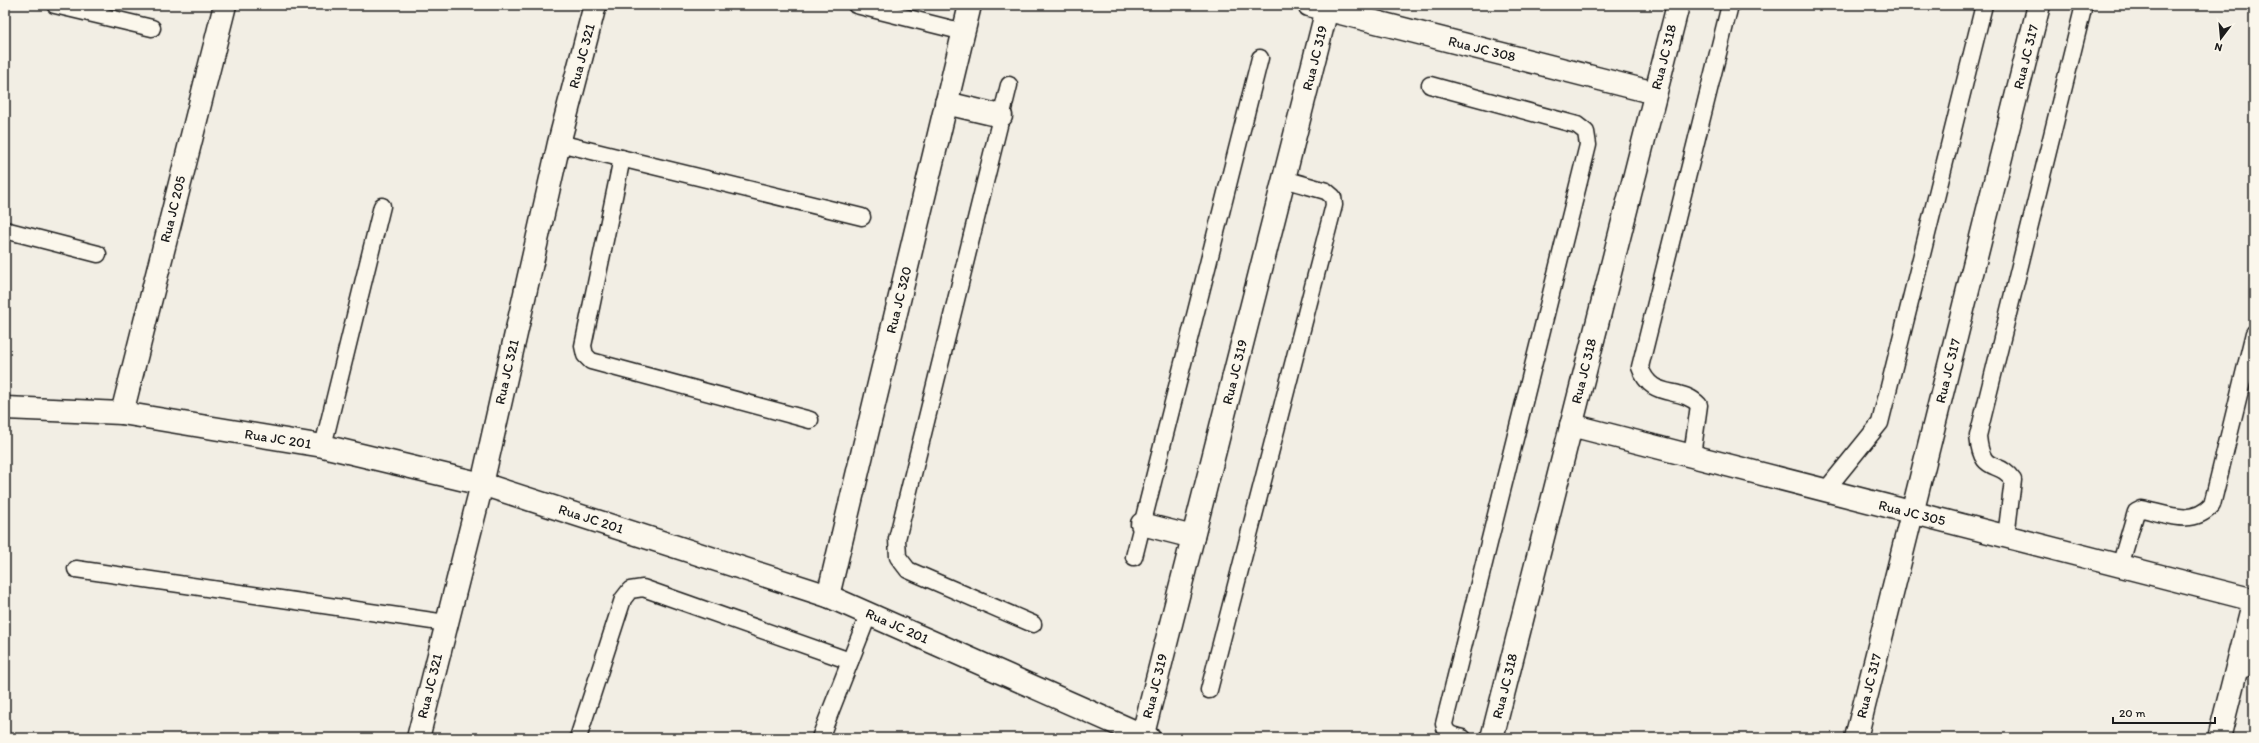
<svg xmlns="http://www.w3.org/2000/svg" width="2259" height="743" font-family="Itim,sans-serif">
<rect width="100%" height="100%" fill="#f2eee4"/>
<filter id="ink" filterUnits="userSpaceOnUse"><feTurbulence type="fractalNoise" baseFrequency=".025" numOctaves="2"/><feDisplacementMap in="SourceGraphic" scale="8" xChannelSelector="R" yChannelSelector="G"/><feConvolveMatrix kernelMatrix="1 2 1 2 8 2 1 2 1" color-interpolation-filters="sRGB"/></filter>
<g filter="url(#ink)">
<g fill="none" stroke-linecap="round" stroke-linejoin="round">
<defs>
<g id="lane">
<path d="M 55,5 L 152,28"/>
<path d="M 856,5 L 964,32"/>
<path d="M 1009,85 L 897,539 L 898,557 L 908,570 L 1033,624"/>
<path d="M 1430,85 L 1577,125 L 1586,132 L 1588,145 L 1444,724 C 1446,735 1453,736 1463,738"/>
<path d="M 559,143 L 862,217"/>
<path d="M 622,158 L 583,346 L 585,355 L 591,361 L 810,420"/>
<path d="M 5,230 L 98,254"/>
<path d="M 323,446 L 382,206"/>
<path d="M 1692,456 L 1699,405 C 1680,385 1651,401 1640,367 L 1730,5"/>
<path d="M 1825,491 L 1880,423 L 1984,5"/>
<path d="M 2006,537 L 2013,480 C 1998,458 1982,477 1978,436 L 2084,5"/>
<path d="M 1134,557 L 1260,58"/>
<path d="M 2120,566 L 2136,512 L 2142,509 C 2167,514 2192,527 2212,505 L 2254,333"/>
<path d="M 76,569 L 446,623"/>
<path d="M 2235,673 L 2254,665"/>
<path d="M 1209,690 L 1334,205 L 1333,197 L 1326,191 L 1284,179"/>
<path d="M 578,738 L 623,599 L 630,590 L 643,588 L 850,661"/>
<path d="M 820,738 L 869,613"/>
</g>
<g id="street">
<path d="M 1309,5 L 1655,93"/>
<path d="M 946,103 L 1001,116"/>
<path d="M 5,408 L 122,413 L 323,446 L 482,484 L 828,596 L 1149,738"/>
<path d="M 122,413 L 225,5"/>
<path d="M 1571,425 L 2254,600"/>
<path d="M 1142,524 L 1193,537"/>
<path d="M 828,596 L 970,5"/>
<path d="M 1143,734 L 1327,9"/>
<path d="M 418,738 L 482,484 L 559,143 L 595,5"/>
<path d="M 1492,738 L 1678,5"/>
<path d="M 1856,738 L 2039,5"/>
<path d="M 2219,738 L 2254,600"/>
</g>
</defs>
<!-- lane casing -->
<use href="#lane" stroke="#1c1c1c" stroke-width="19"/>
<!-- street casing -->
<use href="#street" stroke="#1c1c1c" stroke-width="25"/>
<!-- lane -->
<use href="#lane" stroke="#fbf7ec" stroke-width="16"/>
<!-- street -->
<use href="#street" stroke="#fbf7ec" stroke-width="22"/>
</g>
</g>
<g text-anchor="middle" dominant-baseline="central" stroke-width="3" stroke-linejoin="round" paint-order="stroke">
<!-- street labels -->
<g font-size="14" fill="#1c1c1c" stroke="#fbf7ec">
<text transform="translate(1482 49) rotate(14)">Rua JC 308</text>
<text transform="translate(582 56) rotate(-75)">Rua JC 321</text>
<text transform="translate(1664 57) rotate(-76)">Rua JC 318</text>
<text transform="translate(2026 57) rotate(-76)">Rua JC 317</text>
<text transform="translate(1315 58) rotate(-76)">Rua JC 319</text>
<text transform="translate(173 209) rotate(-76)">Rua JC 205</text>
<text transform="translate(899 300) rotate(-76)">Rua JC 320</text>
<text transform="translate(1584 371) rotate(-76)">Rua JC 318</text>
<text transform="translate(1948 371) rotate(-76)">Rua JC 317</text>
<text transform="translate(507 372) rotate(-77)">Rua JC 321</text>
<text transform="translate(1235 372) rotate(-76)">Rua JC 319</text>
<text transform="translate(278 439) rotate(9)">Rua JC 201</text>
<text transform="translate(1912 513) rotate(14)">Rua JC 305</text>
<text transform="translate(591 519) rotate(18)">Rua JC 201</text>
<text transform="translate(897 626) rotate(24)">Rua JC 201</text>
<text transform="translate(430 686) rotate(-76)">Rua JC 321</text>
<text transform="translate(1155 686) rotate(-76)">Rua JC 319</text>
<text transform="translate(1505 686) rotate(-76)">Rua JC 318</text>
<text transform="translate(1869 686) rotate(-76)">Rua JC 317</text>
</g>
</g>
<!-- margin -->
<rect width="2259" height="743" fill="none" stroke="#fbf7ec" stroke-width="20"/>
<rect x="10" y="10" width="2239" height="723" fill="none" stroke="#1c1c1c" stroke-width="1.5" filter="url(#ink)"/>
<!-- north arrow -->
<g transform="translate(2221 38) rotate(196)" stroke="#fbf7ec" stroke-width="3" paint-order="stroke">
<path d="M0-3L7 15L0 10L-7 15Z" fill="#1c1c1c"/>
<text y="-6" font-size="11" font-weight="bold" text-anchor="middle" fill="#1c1c1c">N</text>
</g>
<!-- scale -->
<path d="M2113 717v6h102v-6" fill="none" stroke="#1c1c1c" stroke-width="2"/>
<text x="2119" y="717" font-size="12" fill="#1c1c1c" stroke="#fbf7ec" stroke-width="3" paint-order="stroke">20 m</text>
</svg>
